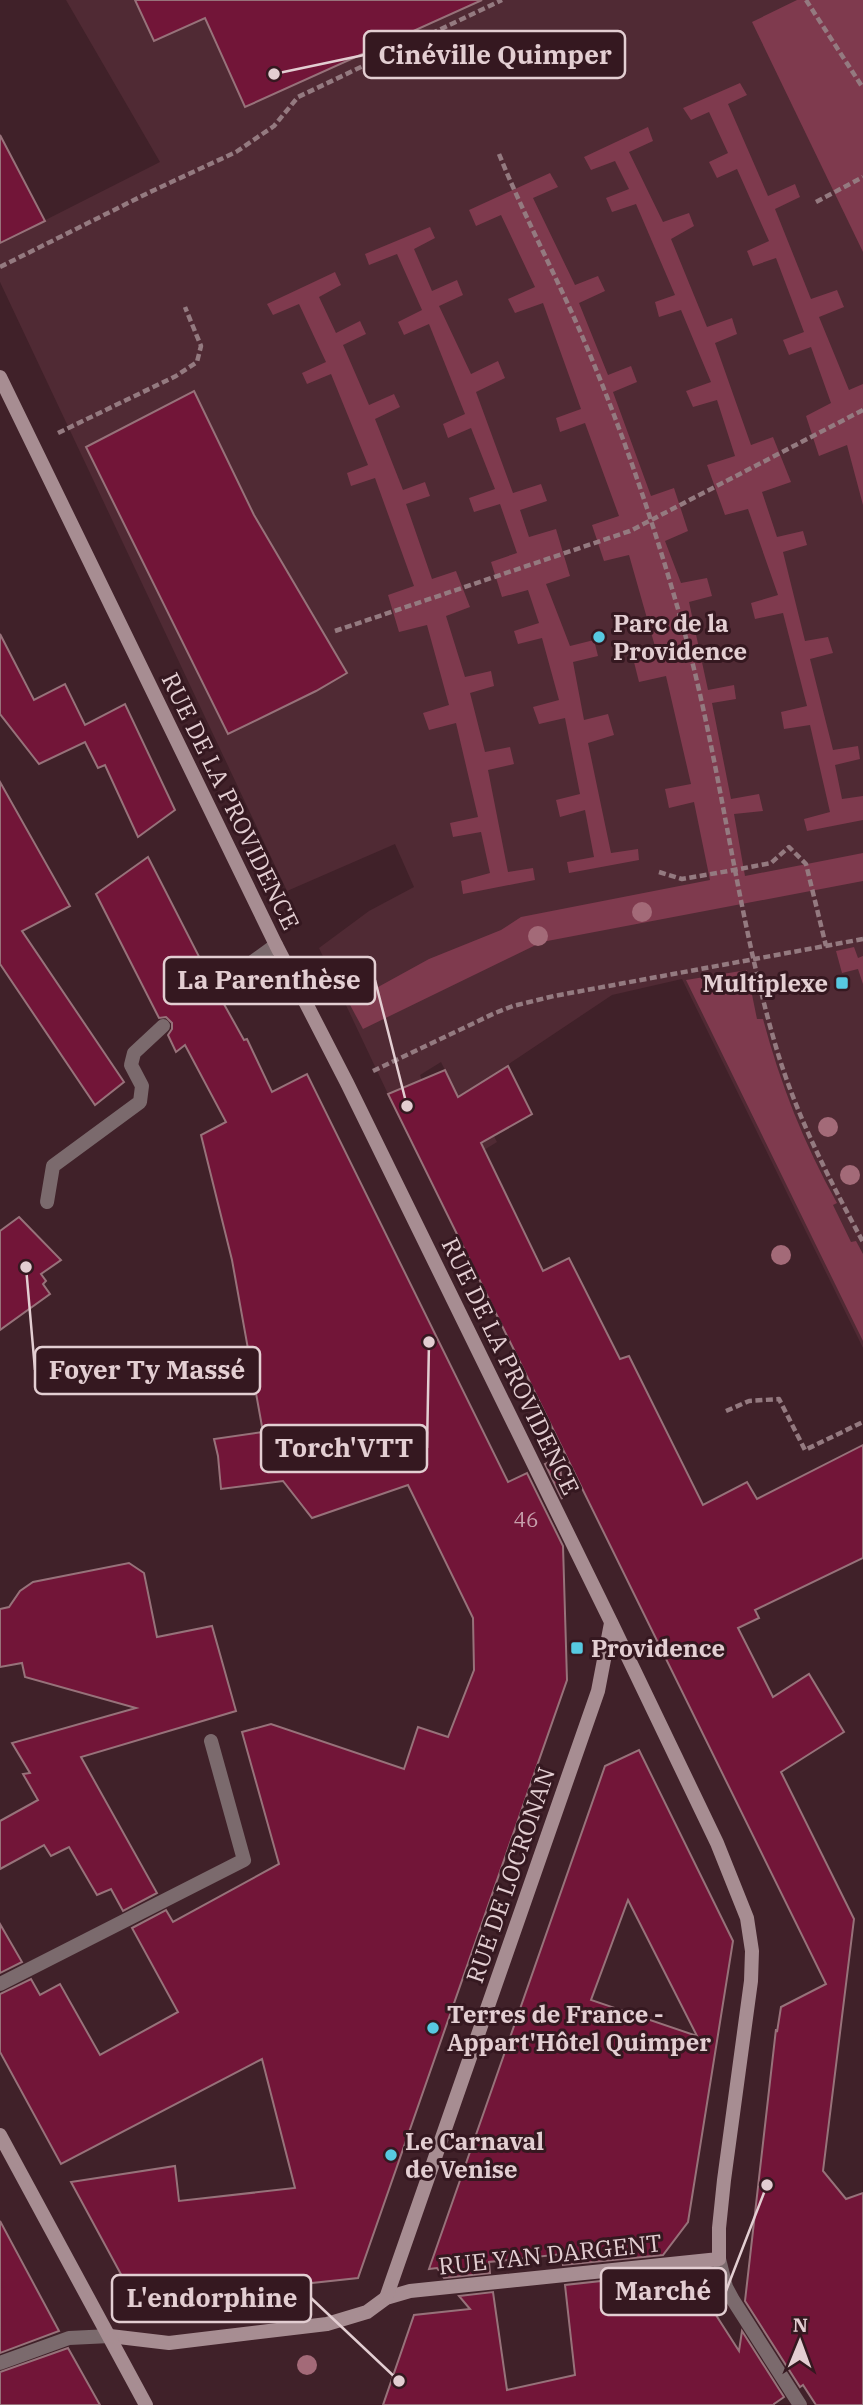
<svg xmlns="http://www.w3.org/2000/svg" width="863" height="2405" font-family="'IBM Plex Serif',serif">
<rect width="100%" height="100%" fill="#402129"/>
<!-- built -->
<path fill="#502a34" d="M 66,0 L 863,0 L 863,1348 L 682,979 L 612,995 L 470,1090 L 497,1142 L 484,1150 L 441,1062 L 420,1075 L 422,1080 L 388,1094 L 319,948 L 369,911 L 414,887 L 395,844 L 287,891 L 0,282 L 0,243 L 160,162 Z"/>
<!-- green -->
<g fill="#7f3a4e">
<path d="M 797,0 L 863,0 L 863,252 L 752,22 Z"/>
<path d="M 740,83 L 747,95 L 728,104 L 768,196 L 795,184 L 800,197 L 775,209 L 811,299 L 837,290 L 844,307 L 819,317 L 849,390 L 863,384 L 863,505 L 847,445 L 819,456 L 806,416 L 831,403 L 811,347 L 789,355 L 783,340 L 804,332 L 776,258 L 753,266 L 747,251 L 769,241 L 737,169 L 717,178 L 709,162 L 728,153 L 709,112 L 691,120 L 683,108 Z"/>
<path d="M 648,127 L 653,141 L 629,152 L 663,222 L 689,213 L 694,226 L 671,239 L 707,327 L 732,318 L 737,334 L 715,343 L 751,445 L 773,437 L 791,482 L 762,492 L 777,537 L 803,531 L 807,545 L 783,552 L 805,641 L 828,637 L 833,653 L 810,659 L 833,750 L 858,746 L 860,759 L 835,765 L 842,799 L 863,796 L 863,820 L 807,831 L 804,819 L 830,812 L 810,725 L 784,729 L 781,712 L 807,706 L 783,613 L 755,619 L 751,603 L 778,595 L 748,509 L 725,515 L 707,465 L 735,456 L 717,400 L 693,407 L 686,391 L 711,382 L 681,310 L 659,317 L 655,302 L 675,295 L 636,204 L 612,212 L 606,198 L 629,189 L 615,161 L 591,170 L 584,157 Z"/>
<path d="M 550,173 L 558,187 L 533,198 L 575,285 L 598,276 L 605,291 L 579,303 L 608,375 L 631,366 L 637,382 L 613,392 L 651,496 L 674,488 L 688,531 L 665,541 L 681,583 L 707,578 L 712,596 L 689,602 L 708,690 L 734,685 L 736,699 L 712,703 L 731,799 L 759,794 L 763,811 L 734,814 L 745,876 L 863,853 L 863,881 L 542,942 L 363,1029 L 349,1003 L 429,959 L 501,930 L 521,917 L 710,880 L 694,802 L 669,808 L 665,789 L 691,784 L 666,676 L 639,682 L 634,662 L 658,657 L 629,555 L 604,561 L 592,525 L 619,516 L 585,423 L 560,432 L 556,418 L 581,409 L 543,303 L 515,313 L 508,299 L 535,287 L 501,215 L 476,226 L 469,210 Z"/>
<path d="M 430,227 L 435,238 L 414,249 L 432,291 L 457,280 L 463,295 L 439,306 L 471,374 L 498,361 L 505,378 L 476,392 L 513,493 L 541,484 L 547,501 L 520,510 L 529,537 L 556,529 L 570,576 L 546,584 L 570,646 L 594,640 L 598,656 L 573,662 L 584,720 L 608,714 L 614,735 L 588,743 L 611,853 L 638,849 L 639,860 L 569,873 L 567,862 L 594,857 L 585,810 L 560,817 L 556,800 L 580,794 L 565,718 L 539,724 L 533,707 L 559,700 L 542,638 L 518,644 L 514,631 L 539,623 L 528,590 L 502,597 L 491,562 L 517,553 L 500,504 L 474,512 L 469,498 L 495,489 L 471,428 L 448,438 L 443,424 L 465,414 L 429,324 L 404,335 L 398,322 L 422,310 L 397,254 L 369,265 L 365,254 Z"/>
<path d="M 335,272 L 341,285 L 319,297 L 336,333 L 360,321 L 366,334 L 343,345 L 369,405 L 394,394 L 400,407 L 375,419 L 403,490 L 425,482 L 430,496 L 406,504 L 432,579 L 456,571 L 470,607 L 446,616 L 465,677 L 491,671 L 494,686 L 470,693 L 485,752 L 510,747 L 514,764 L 488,770 L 508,872 L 533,868 L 535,880 L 463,894 L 461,881 L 490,873 L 481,832 L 453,837 L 450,823 L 478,817 L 456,723 L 429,730 L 423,713 L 449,705 L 427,625 L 399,632 L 388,595 L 414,586 L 375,478 L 351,486 L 347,473 L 368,465 L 331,374 L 307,384 L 302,373 L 326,362 L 299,304 L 273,315 L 267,304 Z"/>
<path d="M 854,947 L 858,958 L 863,956 L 863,984 L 858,969 L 842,973 L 836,951 Z"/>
<path d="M 747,970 L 757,1019 L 763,1019 C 780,1083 804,1144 837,1203 L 833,1205 L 851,1242 L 856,1241 L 863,1254 L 863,1341 L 686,980 Z"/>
</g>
<!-- building -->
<g fill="#721538" stroke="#97727a" stroke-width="2" fill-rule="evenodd">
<path d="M 135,0 L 482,0 L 245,107 L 205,18 L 154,41 Z"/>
<path d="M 0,135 L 45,221 L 0,243 Z"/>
<path d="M 194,391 L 254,515 L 347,673 L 316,691 L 228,734 L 86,447 Z"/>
<path d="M 0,634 L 34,700 L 65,684 L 85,725 L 125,704 L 175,810 L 138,837 L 105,765 L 98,768 L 85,742 L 39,764 L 0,714 Z"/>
<path d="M 0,782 L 70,906 L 22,931 L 124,1082 L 95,1105 L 0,964 Z"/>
<path d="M 148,857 L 211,980 L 206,986 L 207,994 L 212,998 L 220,997 L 244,1040 L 247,1039 L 272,1092 L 307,1074 L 508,1482 L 527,1473 L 563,1546 L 567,1680 L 358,2278 L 136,2302 L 71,2182 L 175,2166 L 179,2201 L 295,2188 L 262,2059 L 61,2164 L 0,2052 L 0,1994 L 31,1979 L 40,1995 L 60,1984 L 100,2055 L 178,2012 L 132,1928 L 166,1910 L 173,1922 L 279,1864 L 242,1732 L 271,1724 L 404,1769 L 418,1727 L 448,1737 L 474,1670 L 473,1618 L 408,1485 L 312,1518 L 283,1481 L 221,1489 L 218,1456 L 214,1439 L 263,1432 L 232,1260 L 201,1135 L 226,1122 L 185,1045 L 176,1052 L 168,1035 L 172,1029 L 172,1023 L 166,1017 L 159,1018 L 96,894 Z"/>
<path d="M 508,1066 L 532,1114 L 481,1143 L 543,1271 L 569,1258 L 620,1359 L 629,1356 L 703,1505 L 747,1482 L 757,1499 L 863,1445 L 863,1558 L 755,1610 L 759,1618 L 738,1628 L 773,1697 L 809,1674 L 844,1732 L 781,1772 L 854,1919 L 823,2171 L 846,2199 L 863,2193 L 863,2405 L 816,2405 L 803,2385 L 800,2387 L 745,2301 L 776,2029 L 777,2032 L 781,2007 L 826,1984 L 388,1094 L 445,1070 L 458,1097 Z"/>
<path d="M 19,1217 L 61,1260 L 41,1274 L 46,1281 L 43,1284 L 50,1294 L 0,1330 L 0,1231 Z"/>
<path d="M 560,1457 L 562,1499 L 545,1464 Z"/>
<path d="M 129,1563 L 144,1573 L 157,1637 L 212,1626 L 236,1711 L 81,1757 L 157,1893 L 123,1911 L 111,1889 L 97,1895 L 69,1847 L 51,1856 L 44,1845 L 0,1869 L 0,1821 L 38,1800 L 23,1774 L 30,1773 L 12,1743 L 136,1708 L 25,1677 L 22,1663 L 0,1667 L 0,1609 L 9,1607 L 20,1591 L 33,1582 Z"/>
<path d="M 639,1750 L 733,1941 L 688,2222 L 663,2255 L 563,2265 L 562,2254 L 489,2262 L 490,2273 L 444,2278 L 437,2268 L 429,2269 L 605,1766 ZM 628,1900 L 697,2036 L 591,2000 Z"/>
<path d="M 0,1924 L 22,1962 L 0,1973 Z"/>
<path d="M 0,2221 L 59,2331 L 0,2353 Z"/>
<path d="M 647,2276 L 634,2293 L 698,2287 L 739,2351 L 742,2331 L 784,2397 L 774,2404 L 774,2405 L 383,2405 L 414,2315 L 470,2309 L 459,2296 L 493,2292 L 507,2390 L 575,2375 L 565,2285 Z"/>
<path d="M 68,2348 L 100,2405 L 0,2405 L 0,2372 Z"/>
</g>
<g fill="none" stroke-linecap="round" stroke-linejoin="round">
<!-- path -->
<g stroke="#947a80" stroke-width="4.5" stroke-dasharray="7 3.5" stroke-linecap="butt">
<path d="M 806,0 L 863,88"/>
<path d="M 499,154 C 522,211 551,266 576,322 C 620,422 656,529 685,634 C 722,770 736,911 776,1047 C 796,1115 829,1179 863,1242"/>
<path d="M 816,202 L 863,177"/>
<path d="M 0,267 L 150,192 L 236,152 L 274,126 L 298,97 L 502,0"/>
<path d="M 58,433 L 176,376 L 197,362 L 201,346 L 185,307"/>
<path d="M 335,631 L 630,531 L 863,410"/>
<path d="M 659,872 L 682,879 L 734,870 L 771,863 L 789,847 L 806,864 L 826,946"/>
<path d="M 373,1071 L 495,1013 L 513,1006 L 554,996 L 863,939"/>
<path d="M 726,1411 L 749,1401 L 779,1399 L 805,1450 L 863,1422"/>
</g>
<!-- lane -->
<g stroke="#7b6a6d" stroke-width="14">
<path d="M 215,989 L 276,945"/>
<path d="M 47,1202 L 53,1166 L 140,1102 L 142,1086 L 131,1065 L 134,1053 L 163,1026"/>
<path d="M 0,1984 L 244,1860 L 211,1741"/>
</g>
<!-- street -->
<g stroke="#7b6a6d" stroke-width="14">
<path d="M 719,2259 L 726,2287 L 733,2300 L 800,2405"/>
<path d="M 0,2363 L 69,2338 L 110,2336"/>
</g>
<!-- secondary -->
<g stroke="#a78d92" stroke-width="14">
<path d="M 0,377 L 276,945 L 347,1083 L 611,1622 L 717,1843 L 747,1918 L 752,1951 L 751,1981 L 724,2180 L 719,2228 L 719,2259 L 410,2291 L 386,2298 L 367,2312 L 327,2324 L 169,2343 L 110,2336"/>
<path d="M 0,2135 L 146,2405"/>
<path d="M 386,2298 L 598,1691 L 611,1623"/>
</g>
</g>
<!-- trees -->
<g fill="#a36a78">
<circle cx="642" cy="912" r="10"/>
<circle cx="538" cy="936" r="10"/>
<circle cx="828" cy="1127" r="10"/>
<circle cx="850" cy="1175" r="10"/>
<circle cx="781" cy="1255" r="10"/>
<circle cx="307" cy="2365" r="10"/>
</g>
<!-- markers -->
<g fill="#57c9e1" stroke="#351820" stroke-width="2.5">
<circle cx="599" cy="637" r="7"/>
<rect x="835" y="976" width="14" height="14" rx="3.5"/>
<rect x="570" y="1641" width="14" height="14" rx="3.5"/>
<circle cx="433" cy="2028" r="7"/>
<circle cx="391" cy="2155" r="7"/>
</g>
<g text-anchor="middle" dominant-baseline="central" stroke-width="6" stroke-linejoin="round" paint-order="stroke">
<!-- number labels -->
<g font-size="21" fill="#c7a0ac">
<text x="526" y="1519">46</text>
</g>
<!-- poi labels -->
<g font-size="24" font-weight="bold" fill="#e3ced2" stroke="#351820" text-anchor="start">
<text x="613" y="623">Parc de la<tspan x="613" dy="28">Providence</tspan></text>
<text x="828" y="983" text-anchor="end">Multiplexe</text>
<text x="591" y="1648">Providence</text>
<text x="447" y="2014">Terres de France -<tspan x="447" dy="28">Appart'Hôtel Quimper</tspan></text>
<text x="405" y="2141">Le Carnaval<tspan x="405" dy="28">de Venise</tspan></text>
</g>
<!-- street labels -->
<g font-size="24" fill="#e3ced2" stroke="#351820">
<text transform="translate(231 801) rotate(64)">RUE DE LA PROVIDENCE</text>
<text transform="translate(511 1366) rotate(64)">RUE DE LA PROVIDENCE</text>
<text transform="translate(510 1875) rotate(-71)">RUE DE LOCRONAN</text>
<text transform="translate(550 2254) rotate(-6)">RUE YAN DARGENT</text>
</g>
</g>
<!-- callouts -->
<path fill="none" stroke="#e3ced2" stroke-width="2.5" d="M274 74L364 55M407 1106L375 980M26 1267L35 1370M429 1342L427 1448M767 2185L726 2291M399 2381L311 2298"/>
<g fill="#e3ced2" stroke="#351820" stroke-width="2.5">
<circle cx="274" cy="74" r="7"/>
<circle cx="407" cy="1106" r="7"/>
<circle cx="26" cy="1267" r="7"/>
<circle cx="429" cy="1342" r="7"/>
<circle cx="767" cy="2185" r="7"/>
<circle cx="399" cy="2381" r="7"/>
</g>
<g fill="#351820" stroke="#e3ced2" stroke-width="2.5">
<rect x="364" y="31" width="261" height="47" rx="7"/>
<rect x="164" y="957" width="211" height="47" rx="7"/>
<rect x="35" y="1347" width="225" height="47" rx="7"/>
<rect x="261" y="1425" width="166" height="47" rx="7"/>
<rect x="601" y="2268" width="125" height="47" rx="7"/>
<rect x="112" y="2275" width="199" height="47" rx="7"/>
</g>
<g font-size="26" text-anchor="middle" font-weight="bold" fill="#e3ced2">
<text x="495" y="64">Cinéville Quimper</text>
<text x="269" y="989">La Parenthèse</text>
<text x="147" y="1379">Foyer Ty Massé</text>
<text x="344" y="1457">Torch'VTT</text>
<text x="663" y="2300">Marché</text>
<text x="212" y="2307">L'endorphine</text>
</g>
<!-- north arrow -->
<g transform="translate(800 2342) rotate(1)" stroke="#351820" stroke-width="5" paint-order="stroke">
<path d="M0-5L12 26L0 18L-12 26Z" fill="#e3ced2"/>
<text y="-10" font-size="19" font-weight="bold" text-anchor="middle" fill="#e3ced2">N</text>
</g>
</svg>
